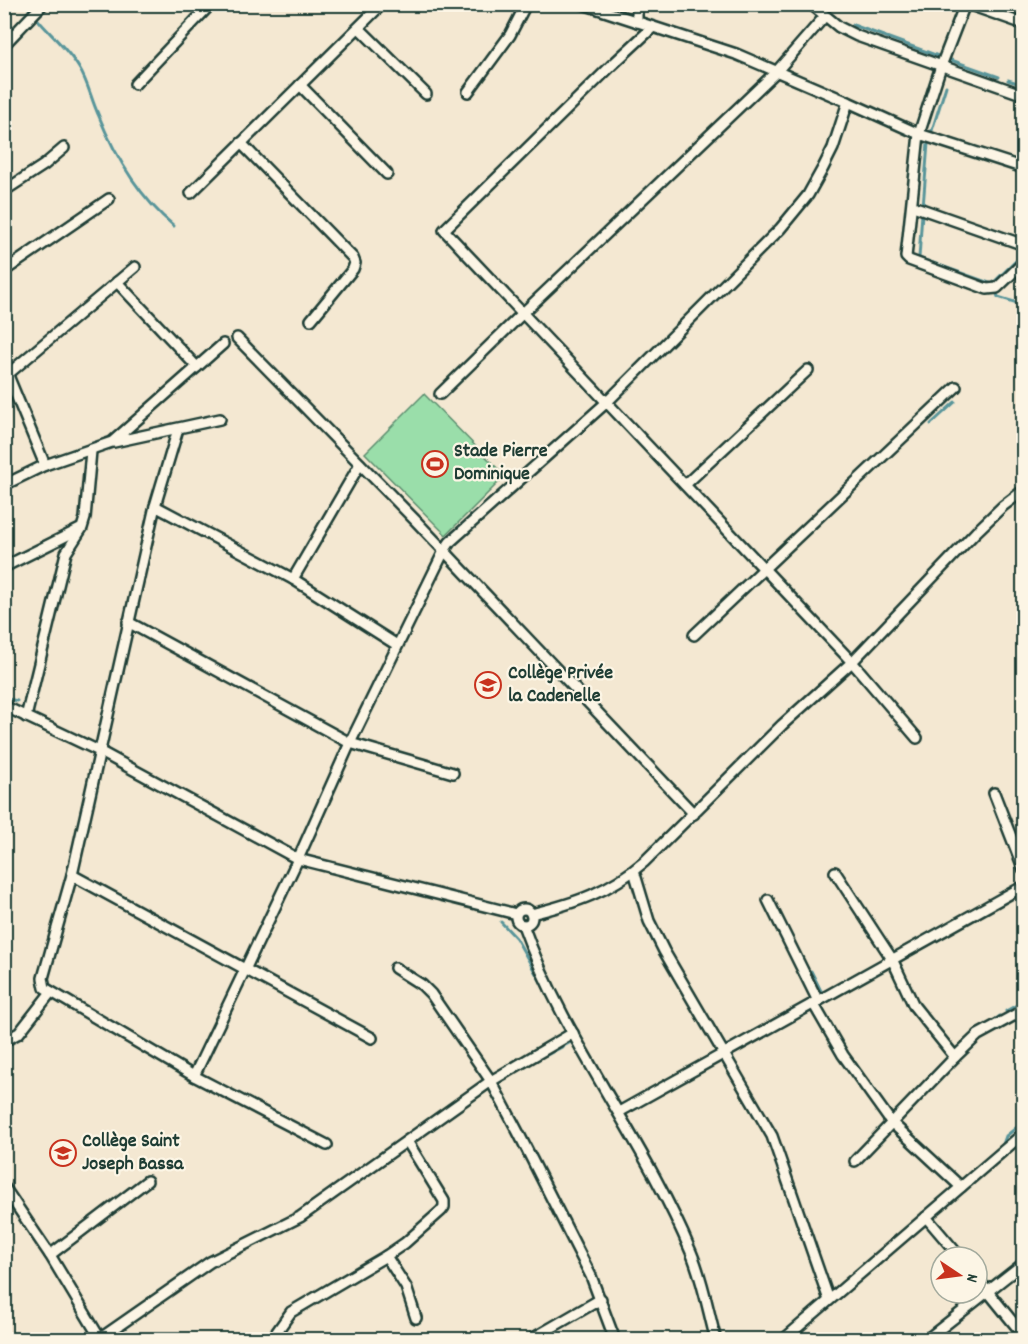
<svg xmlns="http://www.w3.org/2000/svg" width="1028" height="1344" font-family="Dekko,sans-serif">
<rect width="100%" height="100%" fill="#f4e8d2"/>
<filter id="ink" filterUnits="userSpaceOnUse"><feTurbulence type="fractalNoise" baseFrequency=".0167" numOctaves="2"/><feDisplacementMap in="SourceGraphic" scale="12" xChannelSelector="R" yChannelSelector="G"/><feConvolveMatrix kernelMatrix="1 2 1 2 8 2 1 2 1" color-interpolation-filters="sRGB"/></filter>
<g filter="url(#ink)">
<!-- green -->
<path fill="#9adeaa" stroke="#5c8e6f" stroke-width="1.5" d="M 424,394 L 505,476 L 446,535 L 365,453 Z"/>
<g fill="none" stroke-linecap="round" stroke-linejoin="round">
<!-- stream -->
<g stroke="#59959a" stroke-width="3">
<path d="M 26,4 C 41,28 65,44 79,68 C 88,82 91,99 98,114 C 115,156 139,197 174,226"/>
<path d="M 853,25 L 941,57"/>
<path d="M 951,60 L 999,77"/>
<path d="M 1008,80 L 1024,85"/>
<path d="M 923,207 L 928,143 L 946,86"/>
<path d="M 922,213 L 919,258 L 992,284 L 1024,253"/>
<path d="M 997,294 L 998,297 L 1024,305"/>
<path d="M 931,424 L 955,402"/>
<path d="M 4,698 L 17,701"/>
<path d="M 501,922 L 516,938 L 547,993"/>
<path d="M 811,971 L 823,995"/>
<path d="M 1006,1011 L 1024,1001"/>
<path d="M 990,1024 L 1000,1016"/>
<path d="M 547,1055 L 571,1042 L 575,1042"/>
<path d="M 1002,1147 L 1006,1136 L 1021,1124"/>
</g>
<defs>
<g id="street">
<path d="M 811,4 L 839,27 L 857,36 L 1024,95"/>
<path d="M 965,4 L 941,66 L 919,134 L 906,257 L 909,260 L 987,289 L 997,288 L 1024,262"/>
<path d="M 967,4 L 1024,24"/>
<path d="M 637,22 L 637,4"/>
<path d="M 653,27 L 611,66 L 444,230 L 852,662 L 917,738"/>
<path d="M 359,28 L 426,94"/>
<path d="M 4,45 L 43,4"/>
<path d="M 135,84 L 211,4"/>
<path d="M 300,85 L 387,174"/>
<path d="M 468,92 L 510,35 L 526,4"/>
<path d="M 848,102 L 919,134 L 1024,168"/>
<path d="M 241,143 L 353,258 L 355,263 L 353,269 L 311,320"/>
<path d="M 4,191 L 44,165 L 64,148"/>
<path d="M 191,193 L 382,4"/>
<path d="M 913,206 L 1024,245"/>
<path d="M 4,271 L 109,199"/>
<path d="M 117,282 L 197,367"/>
<path d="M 237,338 L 415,520 L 694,814"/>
<path d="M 4,366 L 45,465"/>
<path d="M 8,374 L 135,267"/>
<path d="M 440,394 L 523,313 L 777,71 L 825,16"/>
<path d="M 114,442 L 220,419"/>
<path d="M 4,485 L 45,465 L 112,442 L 223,344"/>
<path d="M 685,485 L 808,370"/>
<path d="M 155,506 L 178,429"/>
<path d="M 4,567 L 80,529"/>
<path d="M 293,579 L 360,464"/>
<path d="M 128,622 L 350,743 L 453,773"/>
<path d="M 694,635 L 956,387"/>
<path d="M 4,706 L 99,751 L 298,859 L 516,914"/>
<path d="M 26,717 L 66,553 L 82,528 L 85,518 L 91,451"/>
<path d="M 994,793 L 1024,870"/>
<path d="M 634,871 L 649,921 L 664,951 L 772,1136 L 829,1300"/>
<path d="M 835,872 L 892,959 L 914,1006 L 955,1057"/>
<path d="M 72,875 L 372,1038"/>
<path d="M 768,900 L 818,1001"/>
<circle cx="524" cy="917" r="8"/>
<path d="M 531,914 C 576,903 609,892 644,862 L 782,725 L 852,662 L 976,532 L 1003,506 L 1024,490"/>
<path d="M 523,925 C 564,1041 644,1139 691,1252 C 703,1280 708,1311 716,1340"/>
<path d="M 395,968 L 422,985 L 431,994 L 491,1081 L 518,1132 L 591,1276 L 615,1340"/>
<path d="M 813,1003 L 843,1055 L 891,1122 L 961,1187"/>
<path d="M 4,1041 L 19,1033 L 51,992"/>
<path d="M 194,1076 L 298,859 L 350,743 L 444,551 L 450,542 L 607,402 L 780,229 L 808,195 L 823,168 L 833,148 L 848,102 L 736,54 L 583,4"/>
<path d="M 619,1112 L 1024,886"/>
<path d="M 327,1145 L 194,1076 L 45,988 L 43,978 L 72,875 L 155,506 L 293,579 L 397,645"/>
<path d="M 855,1161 L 955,1057 L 978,1035 L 1024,1010"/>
<path d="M 4,1187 L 50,1255 L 101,1340"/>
<path d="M 926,1217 L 960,1257"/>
<path d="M 50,1255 L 147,1181"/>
<path d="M 386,1256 L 406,1287 L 416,1318"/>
<path d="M 977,1278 L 1024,1336"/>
<path d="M 98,1340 L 210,1262 L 300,1217 L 491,1081 L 573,1033"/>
<path d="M 271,1340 L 291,1312 L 386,1256 L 405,1243 L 441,1211 L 444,1207 L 444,1201 L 407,1141"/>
<path d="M 530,1340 L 601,1299"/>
<path d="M 783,1340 L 1024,1133"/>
<path d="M 926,1340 L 1024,1263"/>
</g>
</defs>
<!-- street casing -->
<use href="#street" stroke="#1f3d34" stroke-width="14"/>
<!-- street -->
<use href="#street" stroke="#fcf5e5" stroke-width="9"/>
</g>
</g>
<!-- icons -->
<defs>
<symbol id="stadium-ring" viewBox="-11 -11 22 22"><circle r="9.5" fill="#fcf5e5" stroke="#c8321e" stroke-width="1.5"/><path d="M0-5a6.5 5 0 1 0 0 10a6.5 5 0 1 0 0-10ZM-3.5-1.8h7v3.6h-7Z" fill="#c8321e"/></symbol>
<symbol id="school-ring" viewBox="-11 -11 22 22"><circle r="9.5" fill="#fcf5e5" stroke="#c8321e" stroke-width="1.5"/><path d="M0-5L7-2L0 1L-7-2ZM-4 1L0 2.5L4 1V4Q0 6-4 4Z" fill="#c8321e"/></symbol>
</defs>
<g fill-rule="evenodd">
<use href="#stadium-ring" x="420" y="449" width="30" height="30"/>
<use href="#school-ring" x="473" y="670" width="30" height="30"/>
<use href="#school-ring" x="48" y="1138" width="30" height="30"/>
</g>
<g text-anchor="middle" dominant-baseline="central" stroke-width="4.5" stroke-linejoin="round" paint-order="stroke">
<!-- poi labels -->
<g font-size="20" font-weight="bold" fill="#1f3d34" stroke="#fcf5e5" text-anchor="start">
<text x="454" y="452">Stade Pierre<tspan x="454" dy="23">Dominique</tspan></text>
<text x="508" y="674">Collège Privée<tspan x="508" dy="23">la Cadenelle</tspan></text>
<text x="82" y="1142">Collège Saint<tspan x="82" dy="23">Joseph Bassa</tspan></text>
</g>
</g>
<!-- margin -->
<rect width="1028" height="1344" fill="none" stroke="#fcf5e5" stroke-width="24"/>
<rect x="12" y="12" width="1004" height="1320" fill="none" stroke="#1f3d34" stroke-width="2" filter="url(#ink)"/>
<!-- north arrow -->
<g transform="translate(959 1275) rotate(103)"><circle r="28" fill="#fcf5e5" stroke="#a4ab9e" stroke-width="1.5"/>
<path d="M0-4.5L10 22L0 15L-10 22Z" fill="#c8321e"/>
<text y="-9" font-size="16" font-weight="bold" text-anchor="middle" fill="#1f3d34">N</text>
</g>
</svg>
